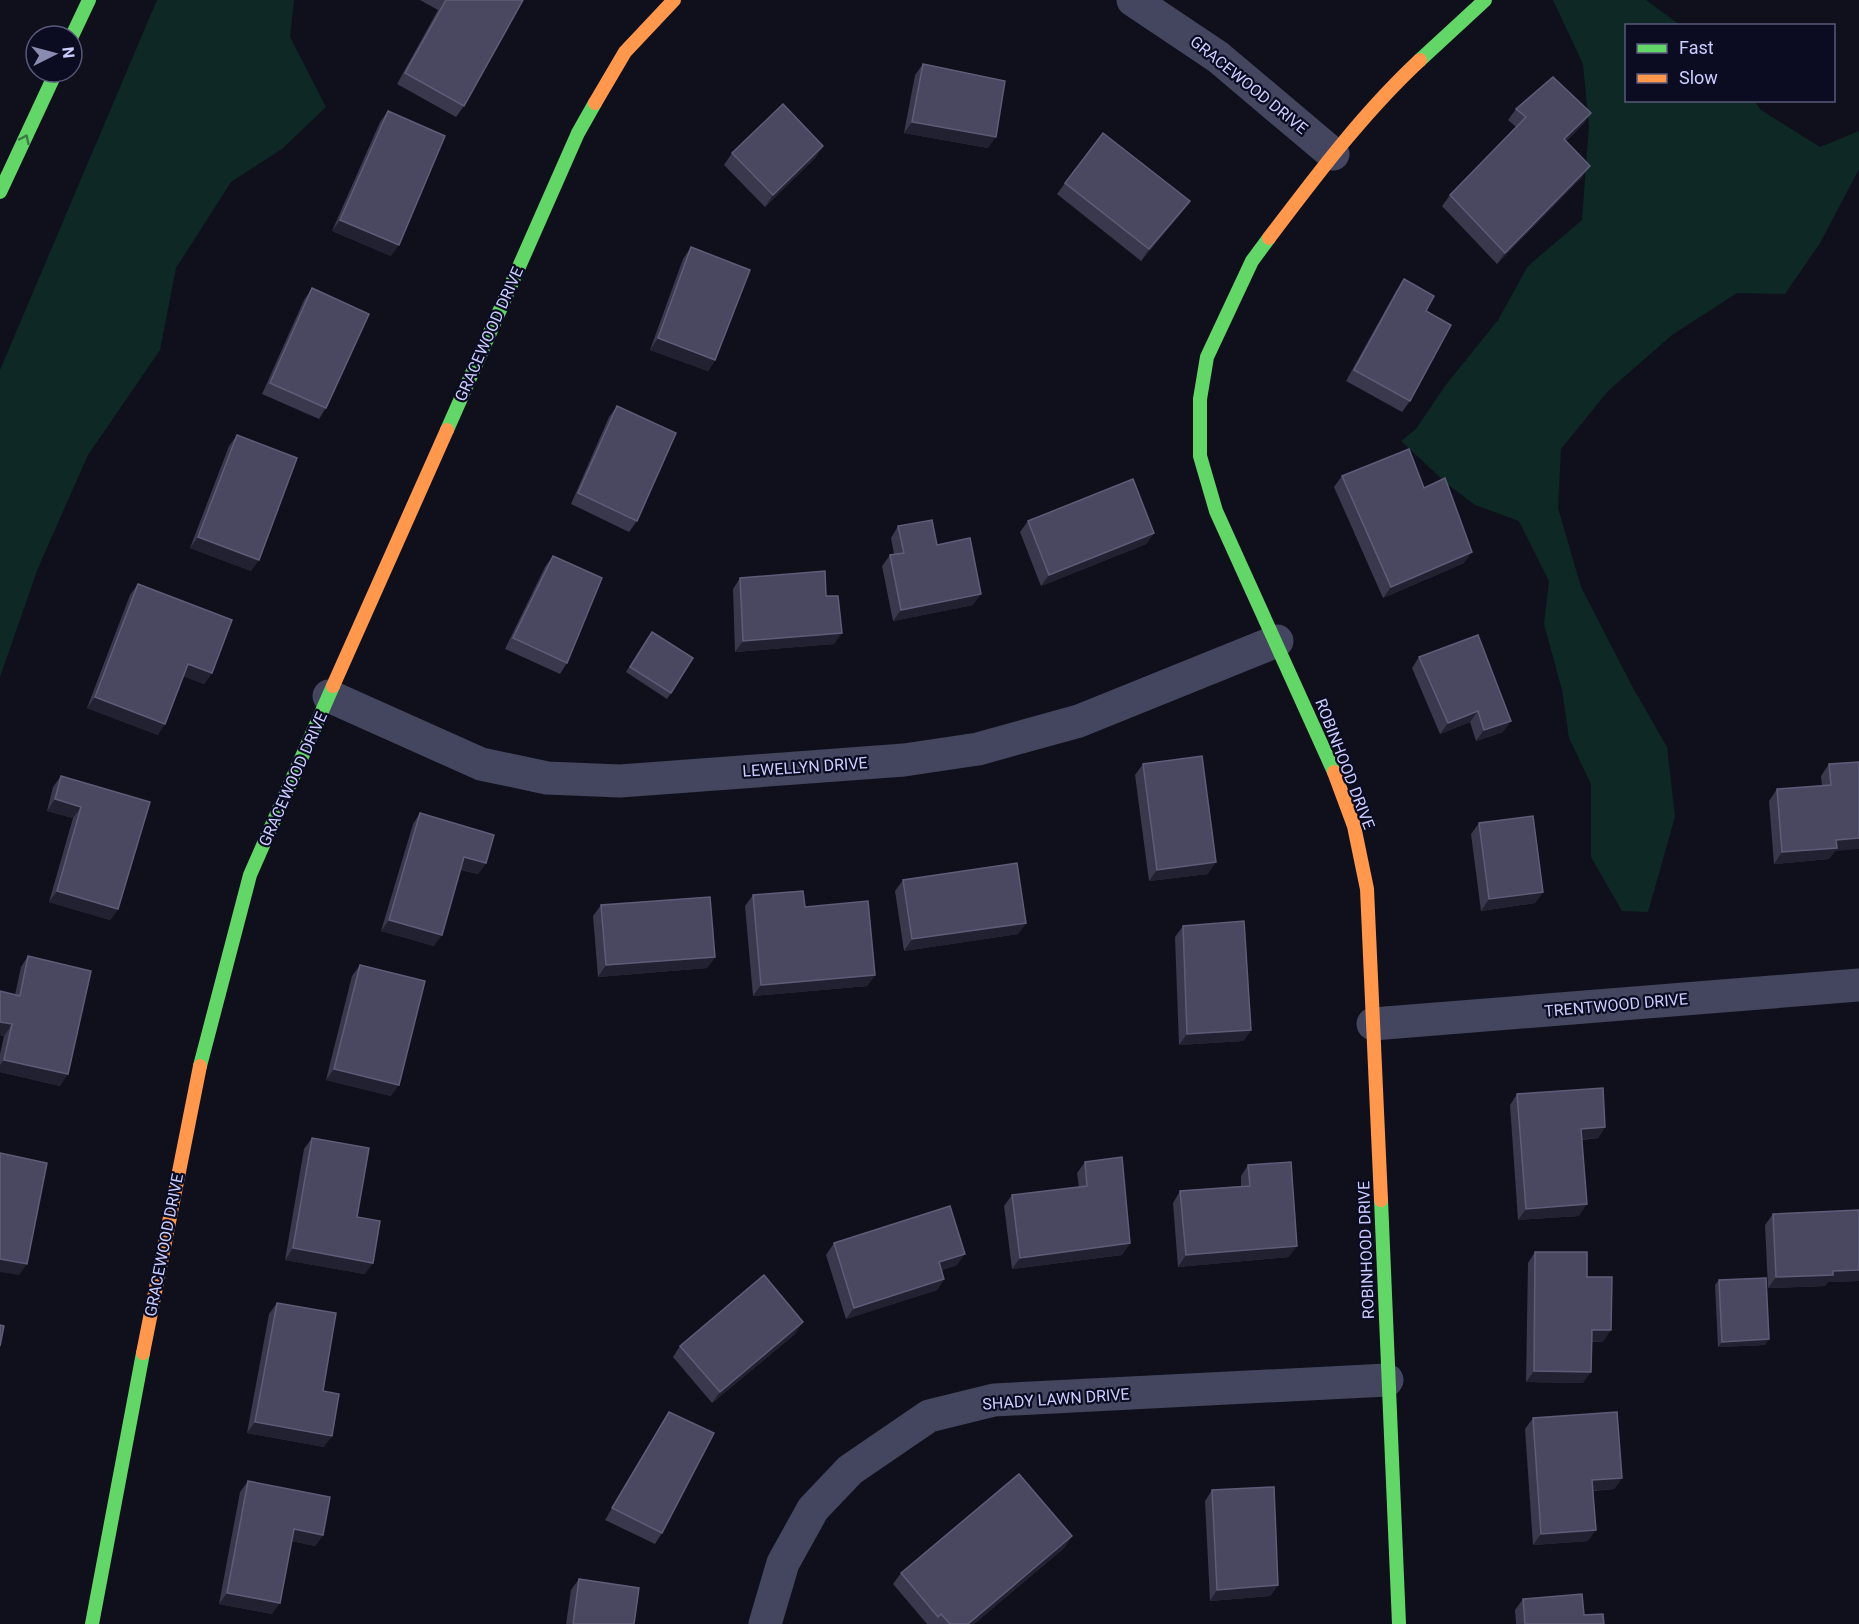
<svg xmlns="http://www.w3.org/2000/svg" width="1859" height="1624" font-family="Roboto,sans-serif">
<rect width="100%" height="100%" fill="#10101c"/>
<!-- green -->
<g fill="#0d2825">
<path d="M 157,0 L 294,0 L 290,37 L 326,107 L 282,149 L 231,182 L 176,268 L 160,350 L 88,455 L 38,568 L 0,677 L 0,370 Z"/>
<path d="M 1553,0 L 1646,0 L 1680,25 L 1626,26 L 1626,100 L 1754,101 L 1761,110 L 1820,147 L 1859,131 L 1859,169 L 1820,243 L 1785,294 L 1737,293 L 1672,335 L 1608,391 L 1561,449 L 1558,508 L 1581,587 L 1632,686 L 1667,747 L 1675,817 L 1648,912 L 1622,911 L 1591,857 L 1591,784 L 1569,738 L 1562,690 L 1544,624 L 1549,581 L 1519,521 L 1475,505 L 1446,483 L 1401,441 L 1416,429 L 1445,386 L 1498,320 L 1528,266 L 1582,220 L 1589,126 L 1583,64 Z"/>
</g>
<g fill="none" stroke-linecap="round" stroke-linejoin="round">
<!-- street -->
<g stroke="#43465e" stroke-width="33">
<path d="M 1133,0 L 1218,57 L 1333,154"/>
<path d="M 329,696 L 481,764 L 547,778 L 620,781 L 904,760 L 978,749 L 1079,721 L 1277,641"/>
<path d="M 1373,1024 L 1859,985"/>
<path d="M 765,1624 L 783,1563 L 813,1509 L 850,1470 L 929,1416 L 994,1400 L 1387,1380"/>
</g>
<!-- fast -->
<g stroke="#63d668" stroke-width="14">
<path d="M 72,36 L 89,0"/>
<path d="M 1420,60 L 1485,0"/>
<path d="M 0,192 L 56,72"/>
<path d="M 1269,238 L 1252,261 L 1207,357 L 1200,399 L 1200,456 L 1216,511 L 1334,772"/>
<path d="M 447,430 L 578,133 L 595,103"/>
<path d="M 200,1066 L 250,875 L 333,686"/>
<path d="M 1381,1200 L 1399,1624"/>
<path d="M 92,1624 L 143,1353"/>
</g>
<!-- slow -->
<g stroke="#ff974d" stroke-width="14">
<path d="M 595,103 L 625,52 L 674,0"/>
<path d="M 1269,238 C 1316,176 1363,113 1420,60"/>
<path d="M 333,686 L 447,430"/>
<path d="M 1334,772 L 1354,826 L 1367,889 L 1381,1200"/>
<path d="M 143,1353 L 200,1066"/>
</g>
</g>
<!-- wall -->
<g fill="#39384c">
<path d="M 420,0 L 523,0 L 464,106 L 456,117 L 397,84 L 438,10 Z"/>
<path d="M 923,64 L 988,148 L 904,133 L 915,75 Z"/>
<path d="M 1516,109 L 1591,113 L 1583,124 L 1566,141 L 1590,166 L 1582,177 L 1497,264 L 1442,206 L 1450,195 L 1516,127 L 1508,120 Z"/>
<path d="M 388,111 L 391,256 L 332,231 L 380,122 Z"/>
<path d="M 732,153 L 816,157 L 765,207 L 724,165 Z"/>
<path d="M 1065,183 L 1190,201 L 1182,212 L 1141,261 L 1057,194 Z"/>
<path d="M 691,247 L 715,360 L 708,371 L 650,350 L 683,259 Z"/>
<path d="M 1404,279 L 1426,311 L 1410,401 L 1402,412 L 1346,381 L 1396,291 Z"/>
<path d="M 312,288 L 326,408 L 319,419 L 262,394 L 304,300 Z"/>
<path d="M 617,406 L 637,521 L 629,532 L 571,504 L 609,417 Z"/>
<path d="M 237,435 L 251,571 L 190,548 L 229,446 Z"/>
<path d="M 1342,476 L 1424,488 L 1464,563 L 1383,598 L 1334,487 Z"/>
<path d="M 1028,521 L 1154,533 L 1146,544 L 1041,586 L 1020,532 Z"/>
<path d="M 898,526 L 937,545 L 973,605 L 893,621 L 882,566 L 890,555 L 894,554 L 891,538 Z"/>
<path d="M 553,556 L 567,663 L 560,674 L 505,649 L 545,567 Z"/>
<path d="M 740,578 L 826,596 L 834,644 L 735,652 L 733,589 Z"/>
<path d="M 138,584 L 212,673 L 204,684 L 183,676 L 158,735 L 87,708 L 130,595 Z"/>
<path d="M 648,637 L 671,693 L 667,699 L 626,672 Z"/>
<path d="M 1419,657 L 1503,732 L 1476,741 L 1470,722 L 1440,734 L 1412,668 Z"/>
<path d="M 1859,762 L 1835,851 L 1829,859 L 1774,864 L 1769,801 L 1777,789 L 1822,786 L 1821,776 L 1829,764 Z"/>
<path d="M 1143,764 L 1208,874 L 1149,881 L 1135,775 Z"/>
<path d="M 61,776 L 150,802 L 118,909 L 110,920 L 49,902 L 73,818 L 47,811 L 53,787 Z"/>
<path d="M 420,813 L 486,863 L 478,874 L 461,870 L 434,946 L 381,931 L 413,824 Z"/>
<path d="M 1479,823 L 1543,892 L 1535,903 L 1481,911 L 1471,834 Z"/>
<path d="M 903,880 L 1026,923 L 1018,934 L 904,951 L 895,891 Z"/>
<path d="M 753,895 L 805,907 L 875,975 L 867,986 L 753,996 L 745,906 Z"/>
<path d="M 601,905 L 715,957 L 707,968 L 598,977 L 593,916 Z"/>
<path d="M 1183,926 L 1251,1030 L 1243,1041 L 1179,1045 L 1175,937 Z"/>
<path d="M 28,956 L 60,1086 L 0,1072 L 0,1054 L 4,1036 L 0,1035 L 0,991 L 15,995 L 21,967 Z"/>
<path d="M 360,965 L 391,1096 L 326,1080 L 352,976 Z"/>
<path d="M 1517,1094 L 1605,1127 L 1598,1138 L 1582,1140 L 1579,1216 L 1518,1220 L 1510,1105 Z"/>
<path d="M 312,1138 L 357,1217 L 365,1274 L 285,1260 L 304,1149 Z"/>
<path d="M 1085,1162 L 1130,1243 L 1122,1255 L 1012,1269 L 1004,1206 L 1012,1195 L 1079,1187 L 1077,1173 Z"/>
<path d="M 1248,1165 L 1289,1257 L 1178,1267 L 1173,1203 L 1180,1191 L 1241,1186 L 1241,1176 Z"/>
<path d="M 1859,1210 L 1859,1281 L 1828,1282 L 1825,1286 L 1768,1288 L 1765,1225 L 1773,1214 Z"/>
<path d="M 834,1243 L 957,1265 L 942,1270 L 944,1279 L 937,1290 L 846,1319 L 826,1255 Z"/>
<path d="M 1535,1252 L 1603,1342 L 1592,1342 L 1583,1383 L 1526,1382 L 1528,1263 Z"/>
<path d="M 1719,1280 L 1765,1345 L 1718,1347 L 1715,1285 Z"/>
<path d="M 277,1303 L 323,1391 L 324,1447 L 247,1433 L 269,1314 Z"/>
<path d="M 795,1334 L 712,1403 L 673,1357 L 680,1346 Z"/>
<path d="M 669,1412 L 662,1533 L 655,1544 L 605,1520 L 662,1423 Z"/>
<path d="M 1533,1418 L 1622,1478 L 1614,1489 L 1593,1491 L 1588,1541 L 1533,1545 L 1525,1429 Z"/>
<path d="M 248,1481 L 323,1535 L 315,1546 L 292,1541 L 272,1614 L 219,1604 L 240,1492 Z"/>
<path d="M 1212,1490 L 1278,1585 L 1270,1596 L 1210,1601 L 1205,1501 Z"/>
<path d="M 1072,1536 L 1064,1548 L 974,1624 L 927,1624 L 893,1584 L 901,1573 Z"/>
<path d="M 579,1579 L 634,1624 L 566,1624 L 571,1590 Z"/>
<path d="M 1523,1599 L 1584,1615 L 1604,1624 L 1516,1624 L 1515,1610 Z"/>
</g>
<!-- shaded-wall -->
<g fill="#222131">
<path d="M 1591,113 L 1583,124 L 1556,150 L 1564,139 Z"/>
<path d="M 912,122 L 996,137 L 988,148 L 904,133 Z"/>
<path d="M 823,146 L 816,157 L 765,207 L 773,195 Z"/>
<path d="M 1590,166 L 1582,177 L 1497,264 L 1505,253 Z"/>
<path d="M 1190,201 L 1182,212 L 1141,261 L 1149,249 Z"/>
<path d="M 340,220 L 399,245 L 391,256 L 332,231 Z"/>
<path d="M 658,338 L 715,360 L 708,371 L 650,350 Z"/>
<path d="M 1154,533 L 1146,544 L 1041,586 L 1049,575 Z"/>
<path d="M 198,537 L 259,560 L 251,571 L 190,548 Z"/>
<path d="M 1472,552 L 1464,563 L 1383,598 L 1391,587 Z"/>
<path d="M 981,594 L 973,605 L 893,621 L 901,610 Z"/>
<path d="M 842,633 L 834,644 L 735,652 L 743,641 Z"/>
<path d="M 188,664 L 212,673 L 204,684 L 180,675 Z"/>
<path d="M 95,697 L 165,724 L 158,735 L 87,708 Z"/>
<path d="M 1478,711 L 1470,722 L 1440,734 L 1448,723 Z"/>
<path d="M 1511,721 L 1503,732 L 1476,741 L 1484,730 Z"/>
<path d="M 55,799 L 81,807 L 73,818 L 47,811 Z"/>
<path d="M 1859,838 L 1859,849 L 1835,851 L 1829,859 L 1774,864 L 1782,852 L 1836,840 Z"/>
<path d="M 464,857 L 486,863 L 478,874 L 456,868 Z"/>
<path d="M 1216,862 L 1208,874 L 1149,881 L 1157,870 Z"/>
<path d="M 57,891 L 118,909 L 110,920 L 49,902 Z"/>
<path d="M 1543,892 L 1535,903 L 1481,911 L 1489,899 Z"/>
<path d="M 389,920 L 442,935 L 434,946 L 381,931 Z"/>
<path d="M 1026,923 L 1018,934 L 904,951 L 912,939 Z"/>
<path d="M 715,957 L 707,968 L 598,977 L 606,965 Z"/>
<path d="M 875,975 L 867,986 L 753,996 L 761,985 Z"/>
<path d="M 0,1022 L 12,1024 L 4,1036 L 0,1035 Z"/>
<path d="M 1251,1030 L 1243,1041 L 1179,1045 L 1187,1034 Z"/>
<path d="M 4,1060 L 68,1074 L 60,1086 L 0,1072 L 0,1065 Z"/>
<path d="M 334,1069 L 399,1085 L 391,1096 L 326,1080 Z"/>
<path d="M 1605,1127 L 1598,1138 L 1573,1140 L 1581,1129 Z"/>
<path d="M 1587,1204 L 1579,1216 L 1518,1220 L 1526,1209 Z"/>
<path d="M 1130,1243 L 1122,1255 L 1012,1269 L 1020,1258 Z"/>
<path d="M 1297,1246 L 1289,1257 L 1178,1267 L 1186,1255 Z"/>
<path d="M 293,1248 L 373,1263 L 365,1274 L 285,1260 Z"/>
<path d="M 965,1254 L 957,1265 L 931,1273 L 939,1262 Z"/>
<path d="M 0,1259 L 27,1264 L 19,1275 L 0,1272 Z"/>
<path d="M 1859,1270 L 1859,1281 L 1828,1282 L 1825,1286 L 1768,1288 L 1776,1277 L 1833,1271 Z"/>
<path d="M 944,1279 L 937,1290 L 846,1319 L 854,1308 Z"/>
<path d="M 803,1322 L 795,1334 L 712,1403 L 720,1392 Z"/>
<path d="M 1592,1330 L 1611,1330 L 1603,1342 L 1584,1341 Z"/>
<path d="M 1769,1339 L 1765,1345 L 1718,1347 L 1722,1342 Z"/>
<path d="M 1534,1371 L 1591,1372 L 1583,1383 L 1526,1382 Z"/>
<path d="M 255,1422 L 332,1436 L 324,1447 L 247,1433 Z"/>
<path d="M 1622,1478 L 1614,1489 L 1584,1491 L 1592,1480 Z"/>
<path d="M 294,1529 L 323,1535 L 315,1546 L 286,1540 Z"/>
<path d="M 1596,1530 L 1588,1541 L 1533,1545 L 1541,1534 Z"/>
<path d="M 1072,1536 L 1064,1548 L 974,1624 L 968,1624 Z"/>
<path d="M 1278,1585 L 1270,1596 L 1210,1601 L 1217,1590 Z"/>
<path d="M 227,1593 L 280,1603 L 272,1614 L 219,1604 Z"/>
</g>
<!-- building -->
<g fill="#494860" stroke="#5d5d79" stroke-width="1.5">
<path d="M 446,0 L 523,0 L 464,106 L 405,73 Z"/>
<path d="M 923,64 L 1005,81 L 996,137 L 912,122 Z"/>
<path d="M 1553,77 L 1591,113 L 1564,139 L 1590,166 L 1505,253 L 1450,195 L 1526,117 L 1516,109 Z"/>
<path d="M 783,104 L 823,146 L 773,195 L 732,153 Z"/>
<path d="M 388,111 L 445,136 L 399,245 L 340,220 Z"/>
<path d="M 1103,133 L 1190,201 L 1149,249 L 1065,183 Z"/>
<path d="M 691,247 L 750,270 L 715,360 L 658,338 Z"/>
<path d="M 1404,279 L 1434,296 L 1426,311 L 1451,325 L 1410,401 L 1354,370 Z"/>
<path d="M 312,288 L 369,314 L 326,408 L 270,383 Z"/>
<path d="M 617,406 L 676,433 L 637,521 L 578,493 Z"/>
<path d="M 237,435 L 297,458 L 259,560 L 198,537 Z"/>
<path d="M 1409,449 L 1424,488 L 1445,478 L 1472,552 L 1391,587 L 1342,476 Z"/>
<path d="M 1133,479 L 1154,533 L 1049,575 L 1028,521 Z"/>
<path d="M 932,520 L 937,545 L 970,538 L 981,594 L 901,610 L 890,555 L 904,553 L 898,526 Z"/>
<path d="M 553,556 L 602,578 L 567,663 L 513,638 Z"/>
<path d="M 825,571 L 826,596 L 838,596 L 842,633 L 743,641 L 740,578 Z"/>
<path d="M 138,584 L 232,620 L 212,673 L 188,664 L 165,724 L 95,697 Z"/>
<path d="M 652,632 L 693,658 L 671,693 L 630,667 Z"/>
<path d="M 1478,635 L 1511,721 L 1484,730 L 1478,711 L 1448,723 L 1419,657 Z"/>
<path d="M 1202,756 L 1216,862 L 1157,870 L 1143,764 Z"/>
<path d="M 1859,762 L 1859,838 L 1836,840 L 1837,848 L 1782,852 L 1777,789 L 1831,785 L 1829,764 Z"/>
<path d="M 61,776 L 150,802 L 118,909 L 57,891 L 81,807 L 55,799 Z"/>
<path d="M 420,813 L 494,835 L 486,863 L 464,857 L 442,935 L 389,920 Z"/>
<path d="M 1533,816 L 1543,892 L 1489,899 L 1479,823 Z"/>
<path d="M 1017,863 L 1026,923 L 912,939 L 903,880 Z"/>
<path d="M 803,891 L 805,907 L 868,901 L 875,975 L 761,985 L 753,895 Z"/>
<path d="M 710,897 L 715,957 L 606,965 L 601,905 Z"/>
<path d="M 1244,921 L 1251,1030 L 1187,1034 L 1183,926 Z"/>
<path d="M 28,956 L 91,971 L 68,1074 L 4,1060 L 12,1024 L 0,1022 L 0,991 L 20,996 Z"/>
<path d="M 360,965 L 425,981 L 399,1085 L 334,1069 Z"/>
<path d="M 1603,1088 L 1605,1127 L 1581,1129 L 1587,1204 L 1526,1209 L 1517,1094 Z"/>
<path d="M 312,1138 L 369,1148 L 357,1217 L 380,1221 L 373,1263 L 293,1248 Z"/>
<path d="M 0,1153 L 47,1163 L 27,1264 L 0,1259 Z"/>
<path d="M 1122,1157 L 1130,1243 L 1020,1258 L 1012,1195 L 1087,1186 L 1085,1162 Z"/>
<path d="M 1291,1162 L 1297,1246 L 1186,1255 L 1180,1191 L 1250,1186 L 1248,1165 Z"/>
<path d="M 950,1206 L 965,1254 L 939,1262 L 944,1279 L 854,1308 L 834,1243 Z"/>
<path d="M 1859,1210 L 1859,1270 L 1833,1271 L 1833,1275 L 1776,1277 L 1773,1214 Z"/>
<path d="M 1535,1252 L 1587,1252 L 1587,1277 L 1612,1277 L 1611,1330 L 1592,1330 L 1591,1372 L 1534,1371 Z"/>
<path d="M 764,1275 L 803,1322 L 720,1392 L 680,1346 Z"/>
<path d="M 1766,1278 L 1769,1339 L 1722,1342 L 1719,1280 Z"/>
<path d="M 277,1303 L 336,1313 L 323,1391 L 339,1394 L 332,1436 L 255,1422 Z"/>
<path d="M 0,1325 L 4,1326 L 0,1346 Z"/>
<path d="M 669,1412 L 714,1433 L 662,1533 L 612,1508 Z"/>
<path d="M 1617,1412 L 1622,1478 L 1592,1480 L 1596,1530 L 1541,1534 L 1533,1418 Z"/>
<path d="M 1019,1474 L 1072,1536 L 968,1624 L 950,1624 L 941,1614 L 938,1617 L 901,1573 Z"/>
<path d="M 248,1481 L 330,1497 L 323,1535 L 294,1529 L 280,1603 L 227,1593 Z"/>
<path d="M 1274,1487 L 1278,1585 L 1217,1590 L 1212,1490 Z"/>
<path d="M 579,1579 L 639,1588 L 634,1624 L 573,1624 Z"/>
<path d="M 1582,1594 L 1584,1615 L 1603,1614 L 1604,1624 L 1525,1624 L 1523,1599 Z"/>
</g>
<!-- one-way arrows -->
<defs><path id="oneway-chevron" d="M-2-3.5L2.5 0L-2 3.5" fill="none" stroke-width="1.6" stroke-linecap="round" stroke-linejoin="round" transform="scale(1.5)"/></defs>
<use stroke="#3b7b48" href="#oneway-chevron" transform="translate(25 139) rotate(-65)"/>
<g text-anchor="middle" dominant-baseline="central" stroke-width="4.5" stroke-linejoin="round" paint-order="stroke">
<!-- street labels -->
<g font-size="16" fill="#cbcdff" stroke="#0b0b21">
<text transform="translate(1249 85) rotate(39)">GRACEWOOD DRIVE</text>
<text transform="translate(489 334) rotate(-66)">GRACEWOOD DRIVE</text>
<text transform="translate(1345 764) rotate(69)">ROBINHOOD DRIVE</text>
<text transform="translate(805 767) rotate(-4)">LEWELLYN DRIVE</text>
<text transform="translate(293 779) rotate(-66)">GRACEWOOD DRIVE</text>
<text transform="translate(1616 1005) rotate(-5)">TRENTWOOD DRIVE</text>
<text transform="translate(164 1245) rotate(-79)">GRACEWOOD DRIVE</text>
<text transform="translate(1366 1250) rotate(-92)">ROBINHOOD DRIVE</text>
<text transform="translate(1056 1399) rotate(-4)">SHADY LAWN DRIVE</text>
</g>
</g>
<!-- legend -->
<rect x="1625" y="24" width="210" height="78" fill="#0b0b21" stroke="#58597a" stroke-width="1.5"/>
<rect x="1637" y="44" width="30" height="9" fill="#63d668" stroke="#58597a" stroke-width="1.5"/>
<text x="1679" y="54" font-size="18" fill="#cbcdff">Fast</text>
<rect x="1637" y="74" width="30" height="9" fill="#ff974d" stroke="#58597a" stroke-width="1.5"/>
<text x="1679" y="84" font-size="18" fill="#cbcdff">Slow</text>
<!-- north arrow -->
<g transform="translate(54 54) rotate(84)"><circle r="28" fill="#0b0b21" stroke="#58597a" stroke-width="1.5"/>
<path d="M0-4.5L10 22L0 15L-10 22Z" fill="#8a8bb0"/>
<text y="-9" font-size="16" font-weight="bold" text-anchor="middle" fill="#cbcdff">N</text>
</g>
</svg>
